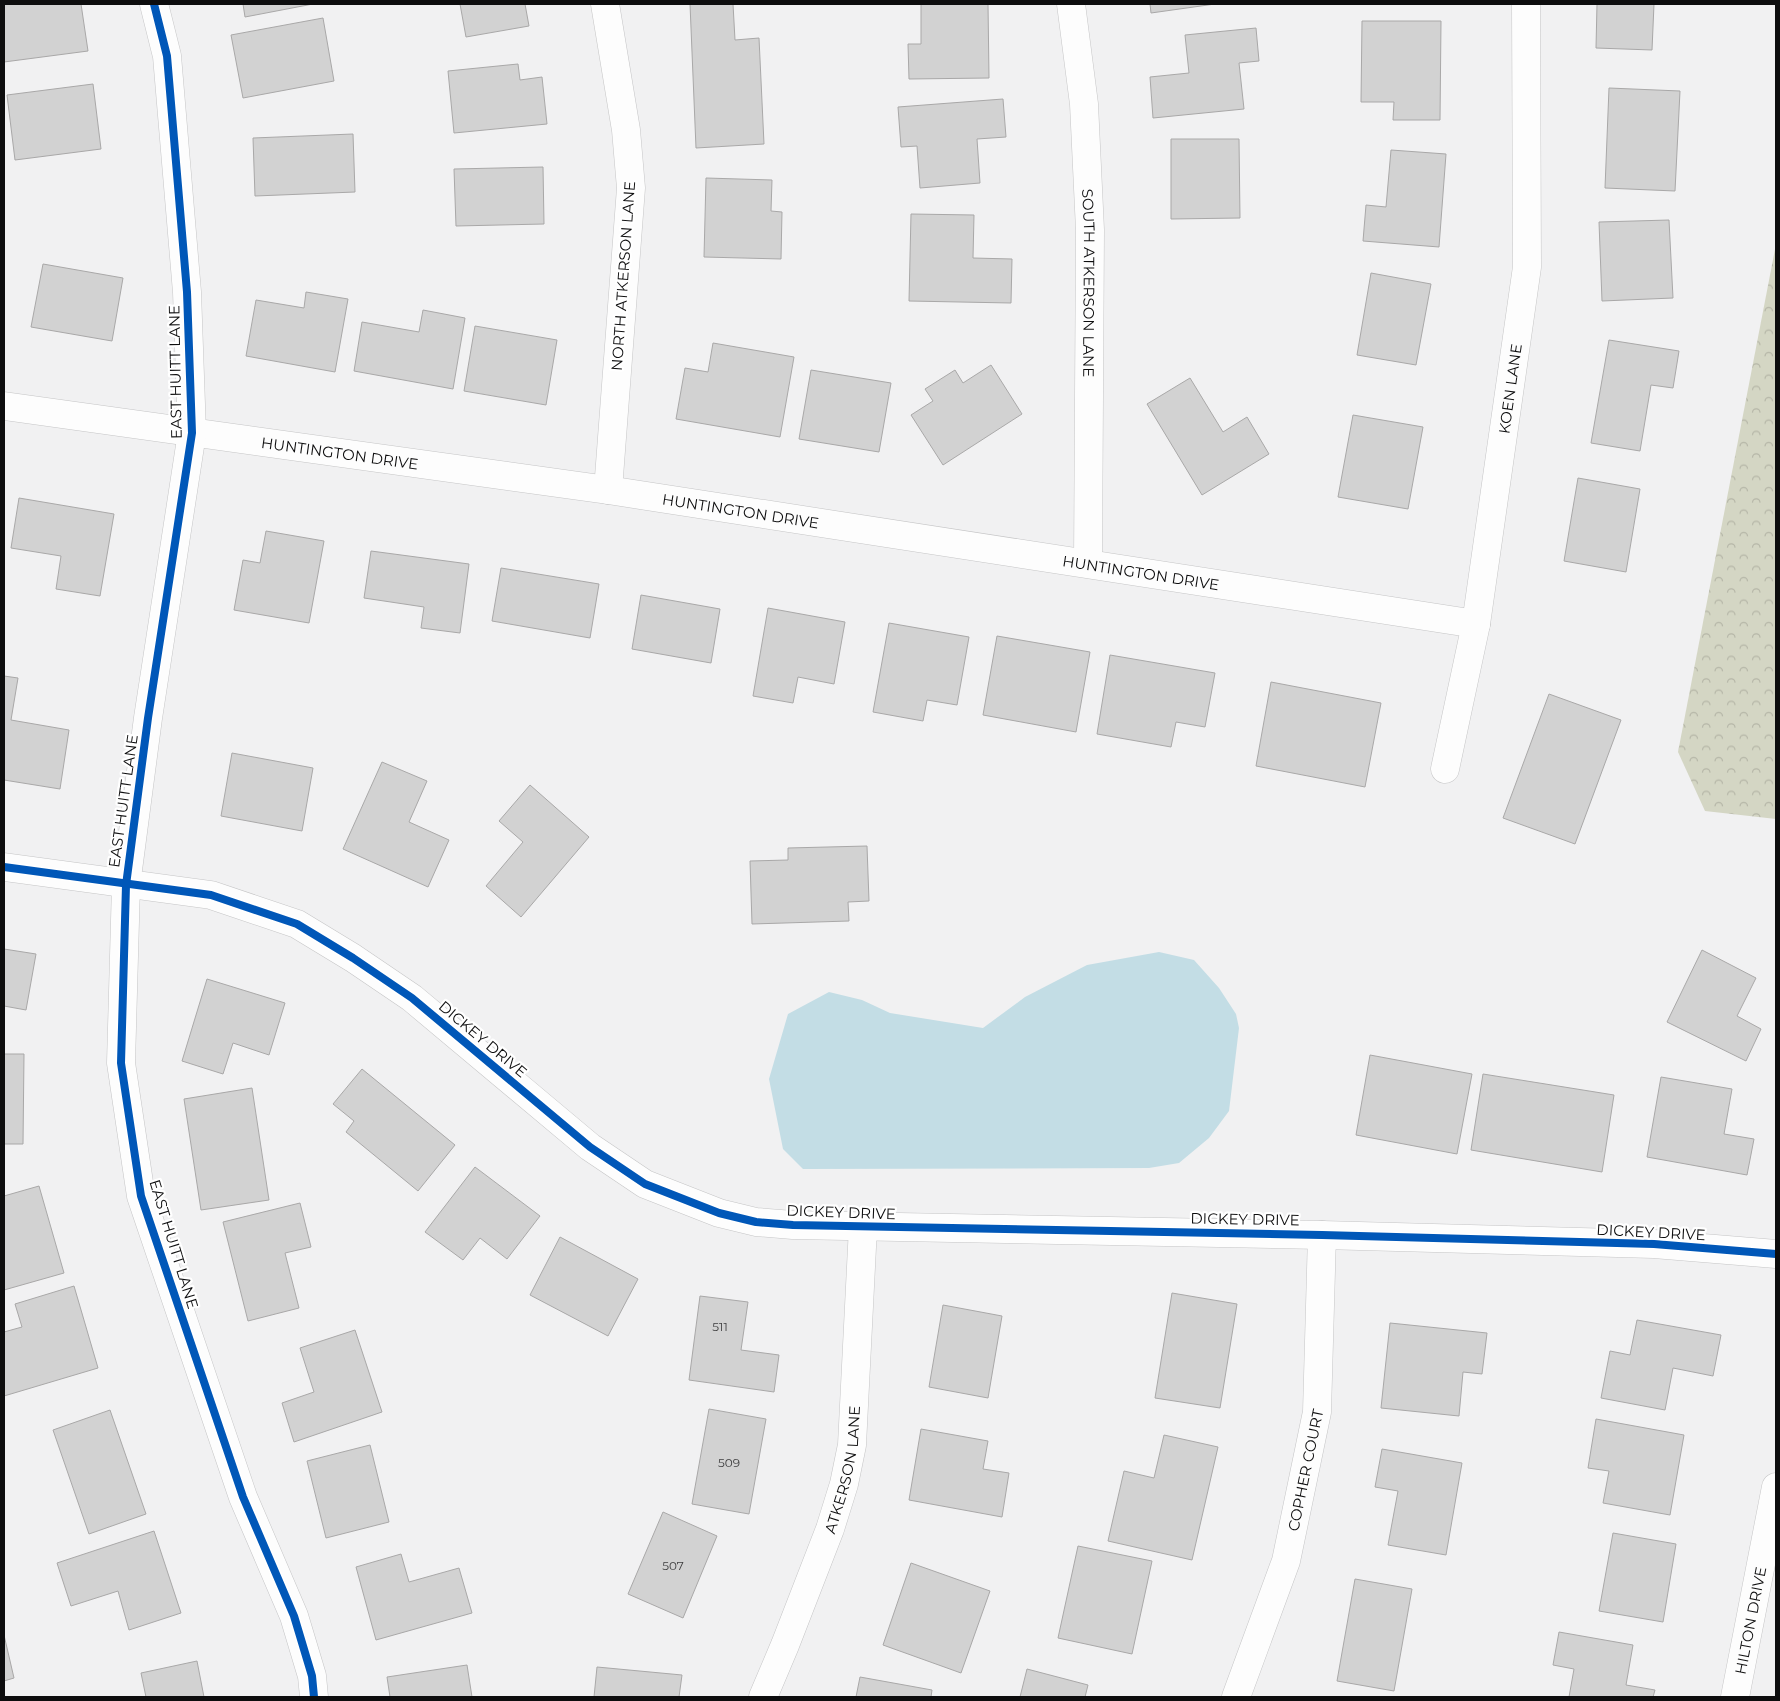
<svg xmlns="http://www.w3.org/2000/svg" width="1780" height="1701" font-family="Montserrat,sans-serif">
<defs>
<pattern id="forest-crowns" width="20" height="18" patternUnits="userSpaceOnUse" patternTransform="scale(1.25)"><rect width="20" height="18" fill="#d4d6c4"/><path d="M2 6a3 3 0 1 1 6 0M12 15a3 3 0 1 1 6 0" fill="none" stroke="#b5b6a7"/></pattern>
</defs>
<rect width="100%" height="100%" fill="#f1f1f2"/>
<!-- forest -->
<path fill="url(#forest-crowns)" d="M 1776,244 L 1776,819 L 1705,811 L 1678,752 Z"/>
<!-- water -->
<path fill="#c3dde5" d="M 1159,952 L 1194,960 L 1219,988 L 1236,1014 L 1239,1028 L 1229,1111 L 1209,1138 L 1179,1163 L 1149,1168 L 803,1169 L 783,1149 L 769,1079 L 788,1014 L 829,992 L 862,1000 L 890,1013 L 983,1028 L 1025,997 L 1087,965 Z"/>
<!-- building -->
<g fill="#d2d2d2" stroke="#a9a8a8">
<path d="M 4,4 L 81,4 L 88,51 L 4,62 Z"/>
<path d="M 243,4 L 313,4 L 245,17 Z"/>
<path d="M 460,4 L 525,4 L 529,26 L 466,37 Z"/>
<path d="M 690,4 L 733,4 L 735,40 L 759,38 L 764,144 L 696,148 Z"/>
<path d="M 921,4 L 988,4 L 989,78 L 909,79 L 908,44 L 921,44 Z"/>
<path d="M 1150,4 L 1215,4 L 1151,13 Z"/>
<path d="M 1597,4 L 1654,4 L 1652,50 L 1596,48 Z"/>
<path d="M 323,18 L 334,81 L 243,98 L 231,35 Z"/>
<path d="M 1362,21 L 1441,21 L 1440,120 L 1393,120 L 1394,102 L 1361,102 Z"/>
<path d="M 1256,28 L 1259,61 L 1239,63 L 1244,109 L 1153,118 L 1150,77 L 1189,73 L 1185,35 Z"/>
<path d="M 518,64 L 520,80 L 542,77 L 547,124 L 454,133 L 448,71 Z"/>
<path d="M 93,84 L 101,149 L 15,160 L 7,95 Z"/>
<path d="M 1609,88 L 1680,91 L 1675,191 L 1605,188 Z"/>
<path d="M 1003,99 L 1006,137 L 977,139 L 980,183 L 920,188 L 917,146 L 901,147 L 898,107 Z"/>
<path d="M 353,134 L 355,192 L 255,196 L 253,138 Z"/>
<path d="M 1171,139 L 1239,139 L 1240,218 L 1171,219 Z"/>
<path d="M 1391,150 L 1446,154 L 1439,247 L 1363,241 L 1366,205 L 1386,207 Z"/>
<path d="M 543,167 L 544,224 L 456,226 L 454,169 Z"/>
<path d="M 706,178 L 772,180 L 771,211 L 782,212 L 781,259 L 704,257 Z"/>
<path d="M 911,214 L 974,215 L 973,258 L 1012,259 L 1011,303 L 909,301 Z"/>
<path d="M 1669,220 L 1673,298 L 1602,301 L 1599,222 Z"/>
<path d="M 43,264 L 123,278 L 112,341 L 31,327 Z"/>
<path d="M 1371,273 L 1431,284 L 1416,365 L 1357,355 Z"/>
<path d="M 306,292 L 348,299 L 335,372 L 246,356 L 256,300 L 304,308 Z"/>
<path d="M 423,310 L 465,318 L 453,389 L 354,371 L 362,322 L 419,332 Z"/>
<path d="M 475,326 L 557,340 L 546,405 L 464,391 Z"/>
<path d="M 1609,340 L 1679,351 L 1673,388 L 1651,385 L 1640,451 L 1591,443 Z"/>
<path d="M 713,343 L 794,357 L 780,437 L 676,419 L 685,368 L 708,372 Z"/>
<path d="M 991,365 L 1022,414 L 943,465 L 911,415 L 933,401 L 925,389 L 955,370 L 963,383 Z"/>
<path d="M 811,370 L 891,383 L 879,452 L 799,439 Z"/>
<path d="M 1190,378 L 1223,432 L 1247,417 L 1269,454 L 1202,495 L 1147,404 Z"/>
<path d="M 1353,415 L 1423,427 L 1408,509 L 1338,497 Z"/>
<path d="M 1578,478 L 1640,489 L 1626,572 L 1564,561 Z"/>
<path d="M 19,498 L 114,514 L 100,596 L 56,589 L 61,556 L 11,548 Z"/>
<path d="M 266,531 L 324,541 L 309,623 L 234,610 L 243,560 L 260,563 Z"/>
<path d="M 371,551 L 469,564 L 460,633 L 421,628 L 424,607 L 364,598 Z"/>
<path d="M 501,568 L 599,584 L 590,638 L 492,621 Z"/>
<path d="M 641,595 L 720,609 L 711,663 L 632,649 Z"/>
<path d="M 768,608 L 845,622 L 834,684 L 798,677 L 793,703 L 753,696 Z"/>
<path d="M 889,623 L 969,637 L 957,705 L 927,700 L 923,721 L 873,712 Z"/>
<path d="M 997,636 L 1090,652 L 1076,732 L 983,715 Z"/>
<path d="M 1110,655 L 1215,673 L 1205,727 L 1176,722 L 1171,747 L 1097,734 Z"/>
<path d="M 4,676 L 18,678 L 11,720 L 69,730 L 60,789 L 4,780 Z"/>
<path d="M 1271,682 L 1381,703 L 1365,787 L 1256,766 Z"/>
<path d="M 1549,694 L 1621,720 L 1575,844 L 1503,818 Z"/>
<path d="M 232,753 L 313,768 L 302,831 L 221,816 Z"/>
<path d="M 382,762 L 427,781 L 409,822 L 449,840 L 428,887 L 343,849 Z"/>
<path d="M 530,785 L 589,837 L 521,917 L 486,886 L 523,842 L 499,821 Z"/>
<path d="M 867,846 L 869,901 L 848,902 L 849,921 L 752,924 L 750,861 L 788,860 L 788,848 Z"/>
<path d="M 4,949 L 36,954 L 26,1010 L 4,1006 Z"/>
<path d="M 1702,950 L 1756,978 L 1737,1016 L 1761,1029 L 1746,1061 L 1667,1022 Z"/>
<path d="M 207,979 L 285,1003 L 269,1055 L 233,1043 L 223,1074 L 182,1061 Z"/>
<path d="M 4,1054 L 24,1054 L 23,1144 L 4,1144 Z"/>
<path d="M 1370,1055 L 1472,1074 L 1457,1154 L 1356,1135 Z"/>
<path d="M 362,1069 L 455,1145 L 418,1191 L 346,1132 L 354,1121 L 333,1104 Z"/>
<path d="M 1483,1074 L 1614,1095 L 1602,1172 L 1471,1150 Z"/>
<path d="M 1661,1077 L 1732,1089 L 1724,1134 L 1754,1139 L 1747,1175 L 1647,1157 Z"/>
<path d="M 252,1088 L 269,1200 L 201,1210 L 184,1099 Z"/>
<path d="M 475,1167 L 540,1216 L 507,1259 L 480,1238 L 463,1260 L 425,1232 Z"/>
<path d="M 39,1186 L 64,1273 L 4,1290 L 4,1196 Z"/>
<path d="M 300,1203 L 311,1247 L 285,1253 L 299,1308 L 248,1321 L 223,1222 Z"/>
<path d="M 560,1237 L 638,1279 L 608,1336 L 530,1295 Z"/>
<path d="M 74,1286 L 98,1368 L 4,1396 L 4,1332 L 22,1327 L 15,1304 Z"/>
<path d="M 1172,1293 L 1237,1304 L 1220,1408 L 1155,1398 Z"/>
<path d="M 700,1296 L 748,1302 L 741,1350 L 779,1355 L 774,1392 L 689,1380 Z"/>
<path d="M 943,1305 L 1002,1316 L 988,1398 L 929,1387 Z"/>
<path d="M 1637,1320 L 1721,1335 L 1713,1376 L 1673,1368 L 1665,1410 L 1601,1398 L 1610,1351 L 1630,1355 Z"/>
<path d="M 1390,1323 L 1487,1333 L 1482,1374 L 1463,1372 L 1459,1416 L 1381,1408 Z"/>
<path d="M 355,1330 L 382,1412 L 294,1442 L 282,1403 L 314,1392 L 300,1348 Z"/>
<path d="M 709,1409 L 766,1419 L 749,1514 L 692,1504 Z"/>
<path d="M 110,1410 L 146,1514 L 89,1534 L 53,1430 Z"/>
<path d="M 1596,1419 L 1684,1435 L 1670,1515 L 1603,1503 L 1609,1471 L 1588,1468 Z"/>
<path d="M 921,1429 L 988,1441 L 983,1469 L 1009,1473 L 1002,1517 L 909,1500 Z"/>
<path d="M 1164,1435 L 1218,1447 L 1192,1560 L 1108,1541 L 1124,1471 L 1154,1478 Z"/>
<path d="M 370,1445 L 389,1522 L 326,1538 L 307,1461 Z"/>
<path d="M 1382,1449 L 1462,1463 L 1446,1555 L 1388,1545 L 1398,1491 L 1375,1487 Z"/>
<path d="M 663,1512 L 717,1536 L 683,1618 L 628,1594 Z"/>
<path d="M 154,1531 L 181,1613 L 129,1630 L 118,1591 L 71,1606 L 57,1563 Z"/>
<path d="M 1613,1533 L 1676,1544 L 1663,1622 L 1599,1611 Z"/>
<path d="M 1078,1546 L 1152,1561 L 1132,1654 L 1058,1638 Z"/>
<path d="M 401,1554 L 409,1582 L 459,1568 L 472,1613 L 376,1640 L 356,1567 Z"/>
<path d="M 911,1563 L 990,1591 L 961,1673 L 883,1645 Z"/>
<path d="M 1355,1579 L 1412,1589 L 1394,1691 L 1337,1681 Z"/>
<path d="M 1559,1632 L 1633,1645 L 1626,1685 L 1655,1690 L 1653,1697 L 1569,1697 L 1574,1669 L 1553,1665 Z"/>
<path d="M 4,1635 L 14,1678 L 4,1681 Z"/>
<path d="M 197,1661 L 204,1697 L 146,1697 L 141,1673 Z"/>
<path d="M 467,1665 L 472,1697 L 390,1697 L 387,1677 Z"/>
<path d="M 597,1667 L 682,1675 L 679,1697 L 594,1697 Z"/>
<path d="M 1027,1669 L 1088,1685 L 1085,1697 L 1020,1697 Z"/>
<path d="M 860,1677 L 932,1690 L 931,1697 L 856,1697 Z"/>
</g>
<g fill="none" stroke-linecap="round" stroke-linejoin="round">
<defs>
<g id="street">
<path d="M 605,4 L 626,130 L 631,188 L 608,490"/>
<path id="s1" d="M 1071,4 L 1084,104 L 1090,230 L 1088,563"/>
<path id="s2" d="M 4,406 L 608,490 L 1476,624"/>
<path id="s3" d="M 1445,769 L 1476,624 L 1527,267 L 1526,4"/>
<path id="s4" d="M 763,1697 L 785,1645 L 830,1529 L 844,1484 L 852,1445 L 863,1227"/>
<path id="s5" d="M 1236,1697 L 1286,1561 L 1317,1412 L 1322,1235"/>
<path id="s6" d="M 1735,1697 L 1776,1487"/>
</g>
<g id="secondary">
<path d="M 154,4 L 167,56 L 187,292 L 192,433 L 148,718 L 126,885 L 121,1063 L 141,1196 L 243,1497 L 294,1616 L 312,1676 L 314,1697"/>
<path d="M 4,867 L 211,895 L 297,924 L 353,958 L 412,998 L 590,1147 L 645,1184 L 719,1213 L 756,1222 L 793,1225 L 1322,1235 L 1654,1244 L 1776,1254"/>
</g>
</defs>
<!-- street casing -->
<use href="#street" stroke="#c5c5c6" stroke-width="29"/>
<!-- secondary casing -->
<use href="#secondary" stroke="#c5c5c6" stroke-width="29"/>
<!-- street -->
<use href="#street" stroke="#fdfdfd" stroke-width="28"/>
<!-- secondary -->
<use href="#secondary" stroke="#fdfdfd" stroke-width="28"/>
<defs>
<g id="cycleway">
<path d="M 154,4 L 167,56 L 187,292 L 192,433 L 148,718 L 126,885 L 121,1063 L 141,1196 L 243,1497 L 294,1616 L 312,1676 L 314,1697"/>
<path d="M 4,867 L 211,895 L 297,924 L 353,958 L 412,998 L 590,1147 L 645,1184 L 719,1213 L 756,1222 L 793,1225 L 1322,1235 L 1654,1244 L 1776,1254"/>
</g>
</defs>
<!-- cycleway casing -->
<use href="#cycleway" stroke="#fff" stroke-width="11"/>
<!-- cycleway -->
<use href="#cycleway" stroke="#0057b8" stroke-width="8"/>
</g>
<g text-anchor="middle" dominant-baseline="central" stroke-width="4.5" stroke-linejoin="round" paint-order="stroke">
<!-- number labels -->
<g font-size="12" fill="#3e3e3f">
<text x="720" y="1326">511</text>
<text x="729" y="1462">509</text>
<text x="673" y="1565">507</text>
</g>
<!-- street labels -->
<g font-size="15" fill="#0d0d0e" stroke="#fff">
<text transform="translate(623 276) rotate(-86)">NORTH ATKERSON LANE</text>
<text stroke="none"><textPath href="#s1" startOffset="280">SOUTH ATKERSON LANE</textPath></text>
<text transform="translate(175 372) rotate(-91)">EAST HUITT LANE</text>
<text stroke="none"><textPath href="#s3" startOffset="386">KOEN LANE</textPath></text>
<text stroke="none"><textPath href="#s2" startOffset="339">HUNTINGTON DRIVE</textPath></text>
<text stroke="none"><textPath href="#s2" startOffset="744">HUNTINGTON DRIVE</textPath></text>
<text stroke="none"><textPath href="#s2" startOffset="1149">HUNTINGTON DRIVE</textPath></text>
<text transform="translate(123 801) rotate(-82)">EAST HUITT LANE</text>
<text transform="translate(483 1039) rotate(40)">DICKEY DRIVE</text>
<text transform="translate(841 1212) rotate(2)">DICKEY DRIVE</text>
<text transform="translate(1245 1219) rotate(1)">DICKEY DRIVE</text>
<text transform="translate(1651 1232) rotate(3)">DICKEY DRIVE</text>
<text transform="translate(174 1244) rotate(73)">EAST HUITT LANE</text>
<text stroke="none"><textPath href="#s4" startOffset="242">ATKERSON LANE</textPath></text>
<text stroke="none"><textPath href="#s5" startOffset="238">COPHER COURT</textPath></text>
<text stroke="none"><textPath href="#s6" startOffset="78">HILTON DRIVE</textPath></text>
</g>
</g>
<!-- border -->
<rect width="1780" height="1701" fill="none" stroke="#0d0d0e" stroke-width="10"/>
</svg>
